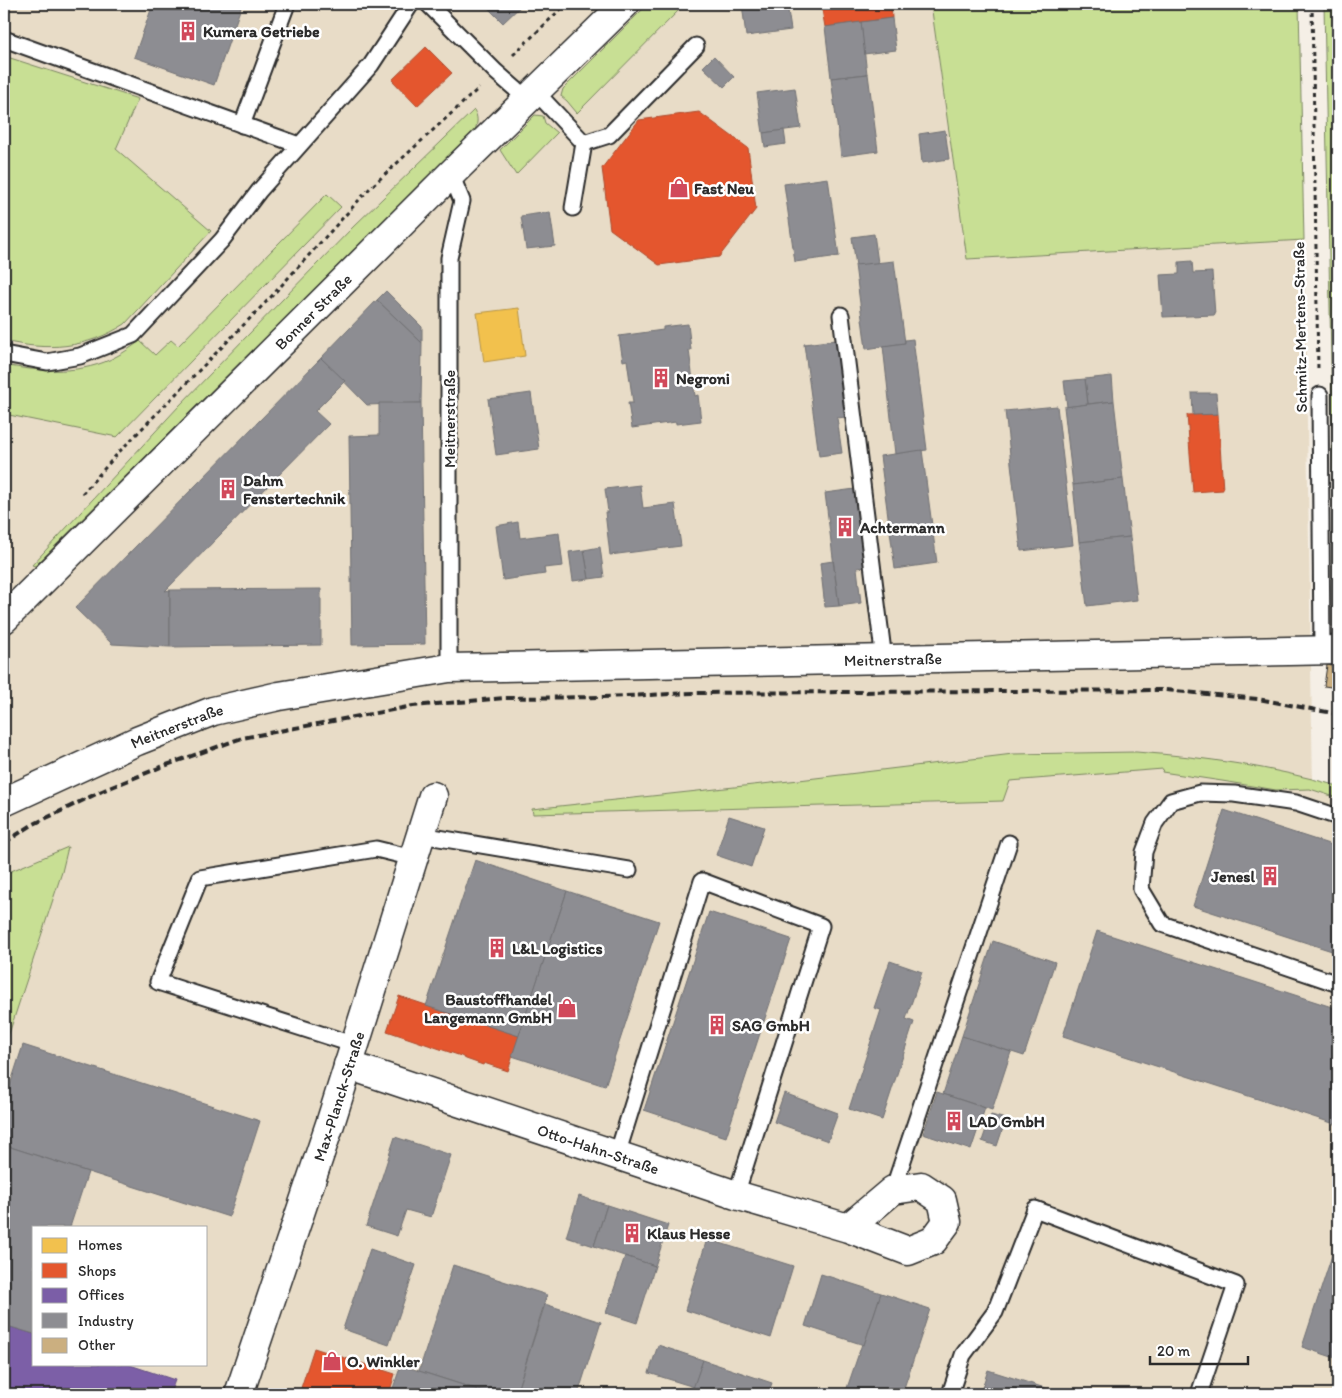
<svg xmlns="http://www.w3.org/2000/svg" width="1342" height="1398" font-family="Itim,sans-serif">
<rect width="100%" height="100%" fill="#f5efe6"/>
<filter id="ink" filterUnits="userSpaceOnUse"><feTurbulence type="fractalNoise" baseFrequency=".02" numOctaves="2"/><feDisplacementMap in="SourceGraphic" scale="10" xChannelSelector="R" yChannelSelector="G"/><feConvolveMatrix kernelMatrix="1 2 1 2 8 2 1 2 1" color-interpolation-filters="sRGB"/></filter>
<g filter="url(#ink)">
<!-- built -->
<path fill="#e8dcc7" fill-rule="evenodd" d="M 4,4 L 931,4 L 967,259 L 1304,240 L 1313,789 L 1338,798 L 1338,1394 L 4,1394 ZM 34,1227 L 206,1227 L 206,1364 L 34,1364 Z"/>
<!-- green -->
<g fill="#c8df94" stroke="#7a8560">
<path d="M 648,4 L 685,4 L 577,113 L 567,101 L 561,96 L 563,89 Z"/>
<path d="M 931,4 L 1299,4 L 1304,240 L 967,259 Z"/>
<path d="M 1324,4 L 1338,4 L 1338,571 L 1335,563 Z"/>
<path d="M 4,56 L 138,99 L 116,149 L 211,231 L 125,324 C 86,349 47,351 4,341 Z"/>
<path d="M 474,110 C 478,117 478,122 475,130 L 38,563 L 35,566 L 32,565 L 179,406 L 353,227 Z"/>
<path d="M 535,115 L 543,116 L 545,123 L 557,133 L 516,175 L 500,150 Z"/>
<path d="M 327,194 L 341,207 L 117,437 L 4,414 L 4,365 C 40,372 84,375 117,356 C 125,352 133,346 140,341 L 155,355 L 171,340 L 178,346 Z"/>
<path d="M 1136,752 C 1205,757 1272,767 1338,786 L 1338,798 L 1310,789 L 1276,790 L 1222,781 L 1162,772 L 1163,769 L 1010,781 L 1003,801 L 533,814 L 532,809 L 799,780 L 1013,754 Z"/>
<path d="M 68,847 L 62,872 L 4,1049 L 4,874 Z"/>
</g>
<!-- homes -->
<path fill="#f2c14e" stroke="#b69444" d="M 519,308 L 525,356 L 484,362 L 477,313 Z"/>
<!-- shops -->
<g fill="#e4572e" stroke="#ac4a2d">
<path d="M 821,4 L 891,4 L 892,18 L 825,27 Z"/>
<path d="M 426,47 L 452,73 L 417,106 L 392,80 Z"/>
<path d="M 699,112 L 748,148 L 756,209 L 719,257 L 659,265 L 610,229 L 602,168 L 639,120 Z"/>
<path d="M 1218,414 L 1223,490 L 1193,492 L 1187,415 Z"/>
<path d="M 399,996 L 519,1036 L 508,1071 L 484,1063 L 483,1065 L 466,1059 L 461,1056 L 387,1031 Z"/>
<path d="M 314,1348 L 395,1374 L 389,1394 L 299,1394 Z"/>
</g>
<!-- offices -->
<path fill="#7b5ea7" stroke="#634f82" d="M 4,1325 L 34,1334 L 34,1364 L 127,1364 L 175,1380 L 170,1394 L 4,1394 Z"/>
<!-- industry -->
<g fill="#8d8d92" stroke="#707073">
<path d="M 153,4 L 242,4 L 214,85 L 134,57 Z"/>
<path d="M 484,4 L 523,4 L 503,23 Z"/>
<path d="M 742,4 L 787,4 L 791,30 L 746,36 Z"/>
<path d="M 892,18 L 896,50 L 864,54 L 861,22 Z"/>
<path d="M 861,22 L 867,74 L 831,78 L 825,27 Z"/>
<path d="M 714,56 L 734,77 L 724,87 L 703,67 Z"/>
<path d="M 868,74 L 878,151 L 841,156 L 831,78 Z"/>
<path d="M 795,88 L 801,128 L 763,133 L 757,93 Z"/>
<path d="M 784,130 L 786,144 L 765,147 L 763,133 Z"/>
<path d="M 945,130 L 949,159 L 922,163 L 919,134 Z"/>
<path d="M 828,178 L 839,256 L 795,262 L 784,184 Z"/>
<path d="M 550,212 L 555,246 L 526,249 L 521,216 Z"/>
<path d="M 874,234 L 878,263 L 856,266 L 852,237 Z"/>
<path d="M 894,261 L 905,343 L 866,349 L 855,265 Z"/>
<path d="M 1192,261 L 1193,273 L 1212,272 L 1215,315 L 1163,317 L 1160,275 L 1179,274 L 1179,262 Z"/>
<path d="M 386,291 L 422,327 L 422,343 L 377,300 Z"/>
<path d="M 377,300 L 422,343 L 421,403 L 367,405 L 321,358 Z"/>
<path d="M 688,324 L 691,350 L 689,350 L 695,396 L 698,395 L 701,421 L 676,424 L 676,422 L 632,428 L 628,403 L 633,403 L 627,360 L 623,361 L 619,336 L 663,330 L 663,327 Z"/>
<path d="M 913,339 L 927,450 L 895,454 L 883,346 L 905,343 L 905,340 Z"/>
<path d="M 836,340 L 846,417 L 837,418 L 842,453 L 819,456 L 804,344 Z"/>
<path d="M 321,358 L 345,381 L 315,411 L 329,424 L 165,591 L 170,590 L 170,647 L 112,644 L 75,608 Z"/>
<path d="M 1112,376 L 1114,401 L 1088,404 L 1085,379 Z"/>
<path d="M 1085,379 L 1088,404 L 1067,407 L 1064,381 Z"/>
<path d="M 531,393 L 539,449 L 496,455 L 488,399 Z"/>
<path d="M 1192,393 L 1216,393 L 1218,414 L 1193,415 Z"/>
<path d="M 1114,401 L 1123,479 L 1073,485 L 1064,407 Z"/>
<path d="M 379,403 L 421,403 L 425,644 L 352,645 L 349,436 L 379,435 Z"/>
<path d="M 1057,406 L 1073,545 L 1021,551 L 1005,411 Z"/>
<path d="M 922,450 L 937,563 L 895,569 L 880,456 Z"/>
<path d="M 1123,479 L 1130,537 L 1079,542 L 1073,485 Z"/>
<path d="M 640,485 L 643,508 L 675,504 L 681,546 L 610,555 L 605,512 L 608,512 L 605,489 Z"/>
<path d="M 855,489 L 865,567 L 857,568 L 861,603 L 839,606 L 825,493 Z"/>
<path d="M 518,522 L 520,538 L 559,533 L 563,566 L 544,568 L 545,574 L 503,580 L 496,526 Z"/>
<path d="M 1130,537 L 1137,600 L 1087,606 L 1079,542 Z"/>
<path d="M 600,547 L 604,577 L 589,579 L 584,550 Z"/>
<path d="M 584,550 L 589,579 L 573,581 L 569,552 Z"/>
<path d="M 833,561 L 839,606 L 825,607 L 820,563 Z"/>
<path d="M 321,589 L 321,645 L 170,647 L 170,590 Z"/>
<path d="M 1224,810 L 1338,847 L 1338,953 L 1193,906 Z"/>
<path d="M 729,816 L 764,827 L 751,867 L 716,855 Z"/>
<path d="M 475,860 L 567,891 L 519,1036 L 426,1006 Z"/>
<path d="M 567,891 L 659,921 L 605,1086 L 512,1056 Z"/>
<path d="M 709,912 L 791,939 L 726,1137 L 644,1110 Z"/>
<path d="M 1097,931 L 1338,1009 L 1338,1125 L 1063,1036 Z"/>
<path d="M 993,941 L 1055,962 L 1024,1056 L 962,1036 Z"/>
<path d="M 890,961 L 922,972 L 906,1019 L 914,1022 L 882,1120 L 849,1109 L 881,1010 L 874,1008 Z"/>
<path d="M 962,1036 L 1011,1052 L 992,1110 L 943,1094 Z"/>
<path d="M 23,1045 L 260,1121 L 229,1217 L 4,1145 L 4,1104 Z"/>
<path d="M 937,1092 L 985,1108 L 971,1150 L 923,1134 Z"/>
<path d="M 784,1093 L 838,1113 L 828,1141 L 774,1122 Z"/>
<path d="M 991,1115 L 1006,1119 L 997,1146 L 982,1141 Z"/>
<path d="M 395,1137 L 451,1155 L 431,1217 L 406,1210 L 397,1236 L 366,1226 Z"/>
<path d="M 4,1145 L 88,1172 L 70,1227 L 34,1227 L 34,1334 L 4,1325 Z"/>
<path d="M 579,1196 L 607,1205 L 594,1246 L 566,1237 Z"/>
<path d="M 607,1205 L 668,1225 L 655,1266 L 594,1246 Z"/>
<path d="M 1338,1237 L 1338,1359 L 1302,1347 Z"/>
<path d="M 707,1239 L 793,1266 L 771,1338 L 685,1310 Z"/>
<path d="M 370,1249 L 416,1265 L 389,1345 L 343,1329 Z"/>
<path d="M 625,1256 L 655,1266 L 637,1323 L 606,1313 Z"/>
<path d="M 453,1265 L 547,1295 L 516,1394 L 491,1394 L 419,1371 Z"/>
<path d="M 821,1274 L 881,1293 L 864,1345 L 805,1326 Z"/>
<path d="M 881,1293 L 930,1309 L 902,1394 L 845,1394 L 862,1344 L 864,1345 Z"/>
<path d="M 545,1304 L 601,1322 L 578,1394 L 516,1394 Z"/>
<path d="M 658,1345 L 703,1360 L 694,1387 L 649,1373 Z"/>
<path d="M 703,1360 L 772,1383 L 768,1394 L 691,1394 Z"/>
<path d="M 401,1365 L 419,1371 L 491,1394 L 391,1394 Z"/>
<path d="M 988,1370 L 1064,1394 L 980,1394 Z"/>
</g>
<!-- building -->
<path fill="#cbaf80" stroke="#2b2b2b" d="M 1327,665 L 1338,667 L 1338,688 L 1324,686 Z"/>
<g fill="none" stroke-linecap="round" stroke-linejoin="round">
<defs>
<g id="service">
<path d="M 428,4 L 496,72 L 527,99"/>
<path d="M 4,39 L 299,145"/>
<path d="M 535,91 L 584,143 L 609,135 L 696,46"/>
<path d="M 242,125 L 287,4"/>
<path d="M 573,208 L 584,143"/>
<path d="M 841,315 L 884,660"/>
<path d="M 4,354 L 47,362 L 80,356 L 133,335 L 222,240 L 259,191 L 371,65 L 411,4"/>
<path d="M 1320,395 L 1322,650"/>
<path d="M 449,668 L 449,258 L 462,201 L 451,174"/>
<path d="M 1338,817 L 1296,803 L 1234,794 L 1200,793 L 1171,801 L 1155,823 L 1144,852 L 1141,889 L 1162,924 L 1338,984"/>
<path d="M 421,835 L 629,870"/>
<path d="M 355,1045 L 158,982 L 200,878 L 376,849 L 413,858"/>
<path d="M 617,1155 L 702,881 L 821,926 L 736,1195"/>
<path d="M 893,1190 L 1009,843"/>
<path d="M 950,1394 L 963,1355 L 995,1312 L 1035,1209 L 1236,1285 L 1199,1394"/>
</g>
<g id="minor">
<path id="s1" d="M 4,802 L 137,741 L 213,711 L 279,696 L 449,668 L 1338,650"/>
<path id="s2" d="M 348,1065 L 736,1195 L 848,1228 L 908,1251 L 933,1241 L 947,1222 L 942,1200 L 921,1186 L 893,1190 L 848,1228"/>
<path id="s3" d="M 239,1394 L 330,1124 L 433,796"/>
</g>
<g id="tertiary">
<path id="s4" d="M 4,619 L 451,174 L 625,4"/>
</g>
</defs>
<!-- service casing -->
<use href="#service" stroke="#2b2b2b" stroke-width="19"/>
<!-- minor casing -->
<use href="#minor" stroke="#2b2b2b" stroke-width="31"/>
<!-- tertiary casing -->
<use href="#tertiary" stroke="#2b2b2b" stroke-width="31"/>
<!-- path -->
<g stroke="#2b2b2b" stroke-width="3" stroke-dasharray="4 4" stroke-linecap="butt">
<path d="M 1312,4 L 1318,371"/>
<path d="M 513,55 L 566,4"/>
<path d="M 82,494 L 119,452 L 270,298 L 370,188 L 479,88"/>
</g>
<!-- service -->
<use href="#service" stroke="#fff" stroke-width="15"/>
<!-- minor -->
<use href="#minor" stroke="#fff" stroke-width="28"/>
<!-- tertiary -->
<use href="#tertiary" stroke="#fff" stroke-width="28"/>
<!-- rail -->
<path stroke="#2b2b2b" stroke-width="4" stroke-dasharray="8 4" stroke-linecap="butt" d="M 4,843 L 32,825 L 102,791 L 161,767 L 242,738 L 413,706 L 505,698 L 603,697 L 693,693 L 1165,690 L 1258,699 L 1338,714"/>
</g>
</g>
<!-- icons -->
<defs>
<symbol id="building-bare" viewBox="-9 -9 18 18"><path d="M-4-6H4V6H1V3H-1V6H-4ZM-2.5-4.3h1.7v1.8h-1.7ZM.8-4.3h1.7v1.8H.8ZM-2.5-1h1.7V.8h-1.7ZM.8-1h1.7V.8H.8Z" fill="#d1495b" stroke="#fff" stroke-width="2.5" paint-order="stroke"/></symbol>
<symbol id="shop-bare" viewBox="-9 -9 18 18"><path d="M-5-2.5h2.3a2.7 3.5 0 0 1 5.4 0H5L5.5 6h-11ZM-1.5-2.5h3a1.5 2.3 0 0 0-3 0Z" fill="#d1495b" stroke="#fff" stroke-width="2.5" paint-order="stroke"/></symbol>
</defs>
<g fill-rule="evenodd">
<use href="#building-bare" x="174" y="17" width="28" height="28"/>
<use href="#shop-bare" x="665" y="174" width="28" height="28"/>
<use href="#building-bare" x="647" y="364" width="28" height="28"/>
<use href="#building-bare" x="214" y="475" width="28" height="28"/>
<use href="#building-bare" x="831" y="513" width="28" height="28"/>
<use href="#building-bare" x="1256" y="862" width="28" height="28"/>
<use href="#building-bare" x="483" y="934" width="28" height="28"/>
<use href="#shop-bare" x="553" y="994" width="28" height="28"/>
<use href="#building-bare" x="703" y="1011" width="28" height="28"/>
<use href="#building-bare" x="940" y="1107" width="28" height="28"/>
<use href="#building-bare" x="618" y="1219" width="28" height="28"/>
<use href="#shop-bare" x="318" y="1347" width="28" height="28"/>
</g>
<g text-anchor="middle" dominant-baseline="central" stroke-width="5" stroke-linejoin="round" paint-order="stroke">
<!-- poi labels -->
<g font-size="16" font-weight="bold" fill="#2b2b2b" stroke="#fff" text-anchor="start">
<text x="203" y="31">Kumera Getriebe</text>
<text x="694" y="188">Fast Neu</text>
<text x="676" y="378">Negroni</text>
<text x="243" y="480">Dahm<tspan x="243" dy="18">Fenstertechnik</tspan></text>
<text x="860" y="527">Achtermann</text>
<text x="1255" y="876" text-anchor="end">Jenesl</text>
<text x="512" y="948">L&amp;L Logistics</text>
<text x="552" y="999" text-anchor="end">Baustoffhandel<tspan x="552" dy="18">Langemann GmbH</tspan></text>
<text x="732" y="1025">SAG GmbH</text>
<text x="969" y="1121">LAD GmbH</text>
<text x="647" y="1233">Klaus Hesse</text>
<text x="347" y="1361">O. Winkler</text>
</g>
<!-- street labels -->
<g font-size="16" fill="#2b2b2b" stroke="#fff">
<text stroke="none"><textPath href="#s4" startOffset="436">Bonner Straße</textPath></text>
<text transform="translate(1300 327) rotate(-91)">Schmitz-Mertens-Straße</text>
<text transform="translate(449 419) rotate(-90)">Meitnerstraße</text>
<text stroke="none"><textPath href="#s1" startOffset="912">Meitnerstraße</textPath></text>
<text stroke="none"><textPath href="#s1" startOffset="189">Meitnerstraße</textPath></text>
<text stroke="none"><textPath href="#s3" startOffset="314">Max-Planck-Straße</textPath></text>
<text stroke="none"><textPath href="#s2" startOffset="264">Otto-Hahn-Straße</textPath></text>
</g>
</g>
<!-- margin -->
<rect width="1342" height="1398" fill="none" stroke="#fff" stroke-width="20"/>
<rect x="10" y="10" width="1322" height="1378" fill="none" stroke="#2b2b2b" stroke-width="2" filter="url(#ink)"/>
<!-- legend -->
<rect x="32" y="1226" width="175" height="140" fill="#ffffff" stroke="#aaaaaa"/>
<rect x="42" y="1238" width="25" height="15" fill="#f2c14e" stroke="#aaaaaa"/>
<text x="78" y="1250" font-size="15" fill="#2b2b2b">Homes</text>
<rect x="42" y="1263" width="25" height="15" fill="#e4572e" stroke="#aaaaaa"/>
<text x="78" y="1276" font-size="15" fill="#2b2b2b">Shops</text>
<rect x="42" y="1288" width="25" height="15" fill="#7b5ea7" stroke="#aaaaaa"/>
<text x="78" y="1300" font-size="15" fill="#2b2b2b">Offices</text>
<rect x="42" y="1313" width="25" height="15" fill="#8d8d92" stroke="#aaaaaa"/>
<text x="78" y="1326" font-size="15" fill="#2b2b2b">Industry</text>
<rect x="42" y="1338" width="25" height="15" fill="#cbaf80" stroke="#aaaaaa"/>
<text x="78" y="1350" font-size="15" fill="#2b2b2b">Other</text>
<!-- scale -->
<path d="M1150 1356v8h98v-8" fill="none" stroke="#2b2b2b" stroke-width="2.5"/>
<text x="1157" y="1356" font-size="15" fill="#2b2b2b" stroke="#ffffff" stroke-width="4" paint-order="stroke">20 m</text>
</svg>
